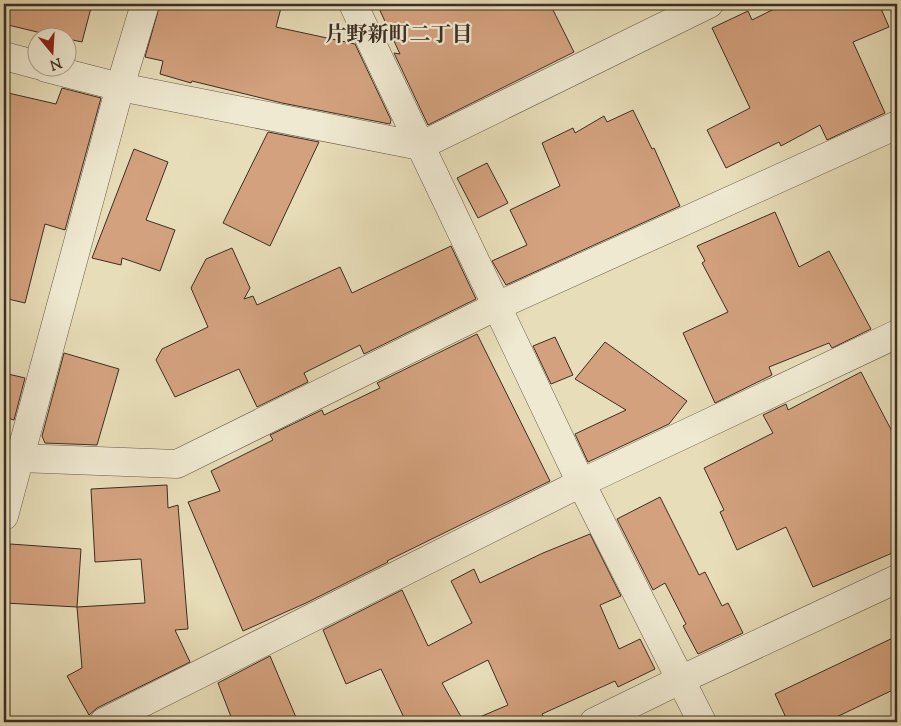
<svg xmlns="http://www.w3.org/2000/svg" width="901" height="726" font-family="'Sorts Mill Goudy','Noto Serif JP',serif">
<rect width="100%" height="100%" fill="#e7ddb8"/>
<filter id="stains"><feTurbulence type="fractalNoise" baseFrequency=".004" numOctaves="4"/><feColorMatrix values="0 0 0 0 .2 0 0 0 0 .09 0 0 0 0 .02 0 0 0 .5 -.17"/></filter>
<radialGradient id="worn" r=".72"><stop offset=".6" stop-color="#630" stop-opacity="0"/><stop offset="1" stop-color="#630" stop-opacity=".3"/></radialGradient>
<!-- building -->
<g fill="#d3a17e" stroke="#3b2e24">
<path d="M 4,4 L 92,4 L 82,42 L 68,39 L 68,38 L 62,38 L 4,24 Z"/>
<path d="M 160,4 L 282,4 L 276,27 L 355,44 L 391,120 L 390,124 L 282,103 L 192,81 L 191,83 L 160,74 L 163,61 L 145,57 Z"/>
<path d="M 377,4 L 550,4 L 574,52 L 428,125 L 394,53 L 400,54 Z"/>
<path d="M 784,4 L 879,4 L 889,27 L 853,42 L 885,113 L 827,140 L 820,125 L 781,146 L 779,142 L 726,168 L 707,130 L 750,108 L 712,28 L 748,11 L 752,20 Z"/>
<path d="M 62,88 L 101,98 L 65,230 L 45,224 L 25,303 L 4,298 L 4,92 L 56,104 Z"/>
<path d="M 633,110 L 652,149 L 654,148 L 680,206 L 506,285 L 492,261 L 527,245 L 510,210 L 560,186 L 542,143 L 573,128 L 575,133 L 604,116 L 607,122 Z"/>
<path d="M 268,132 L 319,142 L 270,246 L 223,223 Z"/>
<path d="M 134,149 L 168,162 L 146,220 L 175,230 L 160,271 L 122,258 L 121,265 L 92,258 Z"/>
<path d="M 487,163 L 508,203 L 478,218 L 457,178 Z"/>
<path d="M 775,212 L 799,267 L 829,251 L 871,329 L 832,348 L 829,343 L 769,367 L 772,375 L 715,403 L 683,333 L 728,312 L 702,263 L 705,261 L 697,246 Z"/>
<path d="M 451,246 L 476,299 L 364,354 L 360,345 L 304,373 L 308,382 L 257,407 L 239,369 L 175,397 L 156,360 L 162,349 L 208,327 L 191,288 L 206,259 L 232,248 L 250,288 L 244,299 L 253,296 L 257,305 L 340,267 L 352,293 Z"/>
<path d="M 477,334 L 550,481 L 387,561 L 388,562 L 306,603 L 243,631 L 188,502 L 220,491 L 211,471 L 273,440 L 270,435 L 322,410 L 324,415 L 380,388 L 377,383 Z"/>
<path d="M 555,337 L 573,375 L 551,384 L 533,346 Z"/>
<path d="M 605,342 L 687,401 L 669,424 L 588,462 L 575,434 L 626,410 L 575,379 Z"/>
<path d="M 64,353 L 119,369 L 97,445 L 45,443 L 42,436 Z"/>
<path d="M 861,372 L 897,441 L 897,551 L 813,587 L 786,527 L 737,550 L 720,512 L 724,510 L 704,468 L 773,433 L 763,415 L 786,404 L 788,410 Z"/>
<path d="M 4,373 L 25,378 L 14,420 L 4,417 Z"/>
<path d="M 167,485 L 168,508 L 178,505 L 188,629 L 175,630 L 190,662 L 97,708 L 89,715 L 67,676 L 82,668 L 77,607 L 145,603 L 141,559 L 95,562 L 91,489 Z"/>
<path d="M 660,497 L 699,575 L 705,572 L 722,606 L 728,603 L 743,633 L 698,654 L 683,626 L 686,624 L 665,583 L 653,590 L 617,519 Z"/>
<path d="M 590,534 L 621,596 L 600,605 L 619,649 L 640,639 L 655,669 L 618,687 L 615,681 L 542,714 L 546,722 L 468,722 L 508,705 L 488,660 L 442,683 L 464,722 L 406,722 L 381,669 L 346,684 L 323,630 L 402,590 L 428,646 L 472,623 L 451,581 L 474,569 L 480,583 L 543,553 Z"/>
<path d="M 10,544 L 81,549 L 77,607 L 5,603 Z"/>
<path d="M 897,636 L 897,688 L 826,722 L 788,722 L 775,694 Z"/>
<path d="M 270,656 L 298,722 L 233,722 L 218,683 Z"/>
</g>
<g fill="none" stroke-linecap="round" stroke-linejoin="round">
<defs>
<g id="minor">
<path d="M 353,4 L 581,483 L 702,722"/>
<path d="M 4,56 L 38,65"/>
<path d="M 46,68 L 120,87 L 420,146 L 709,4"/>
<path d="M 4,454 L 19,458 L 177,464 L 497,306 L 897,125"/>
<path d="M 4,516 L 120,87 L 145,4"/>
<path d="M 104,722 L 581,483 L 897,334"/>
<path d="M 594,722 L 680,680 L 897,579"/>
</g>
</defs>
<!-- minor casing -->
<use href="#minor" stroke="#665a49" stroke-width="29"/>
<!-- minor -->
<use href="#minor" stroke="#efe9d1" stroke-width="28"/>
</g>
<g text-anchor="middle" dominant-baseline="central" stroke-width="4.5" stroke-linejoin="round" paint-order="stroke">
<!-- neighbourhood labels -->
<g font-size="21" font-weight="bold" fill="#3b2e24" stroke="#efe9d1">
<text x="399" y="36">片野新町二丁目</text>
</g>
</g>
<!-- margin -->
<rect width="901" height="726" fill="none" stroke="#e7ddb8" stroke-width="20"/>
<rect x="5" y="5" width="891" height="716" fill="none" stroke="#3b2e24" stroke-width="2.5"/>
<rect x="10" y="10" width="881" height="706" fill="none" stroke="#3b2e24"/>
<!-- north arrow -->
<g transform="translate(52 52) rotate(162)"><circle r="24" fill="#efe9d1" stroke="#a79e8c"/>
<path d="M0-4L9 19L0 12L-9 19Z" fill="#8f2418"/>
<text y="-8" font-size="14" font-weight="bold" text-anchor="middle" fill="#3b2e24">N</text>
</g>
<rect width="100%" height="100%" filter="url(#stains)"/>
<rect width="100%" height="100%" fill="url(#worn)"/>
</svg>
